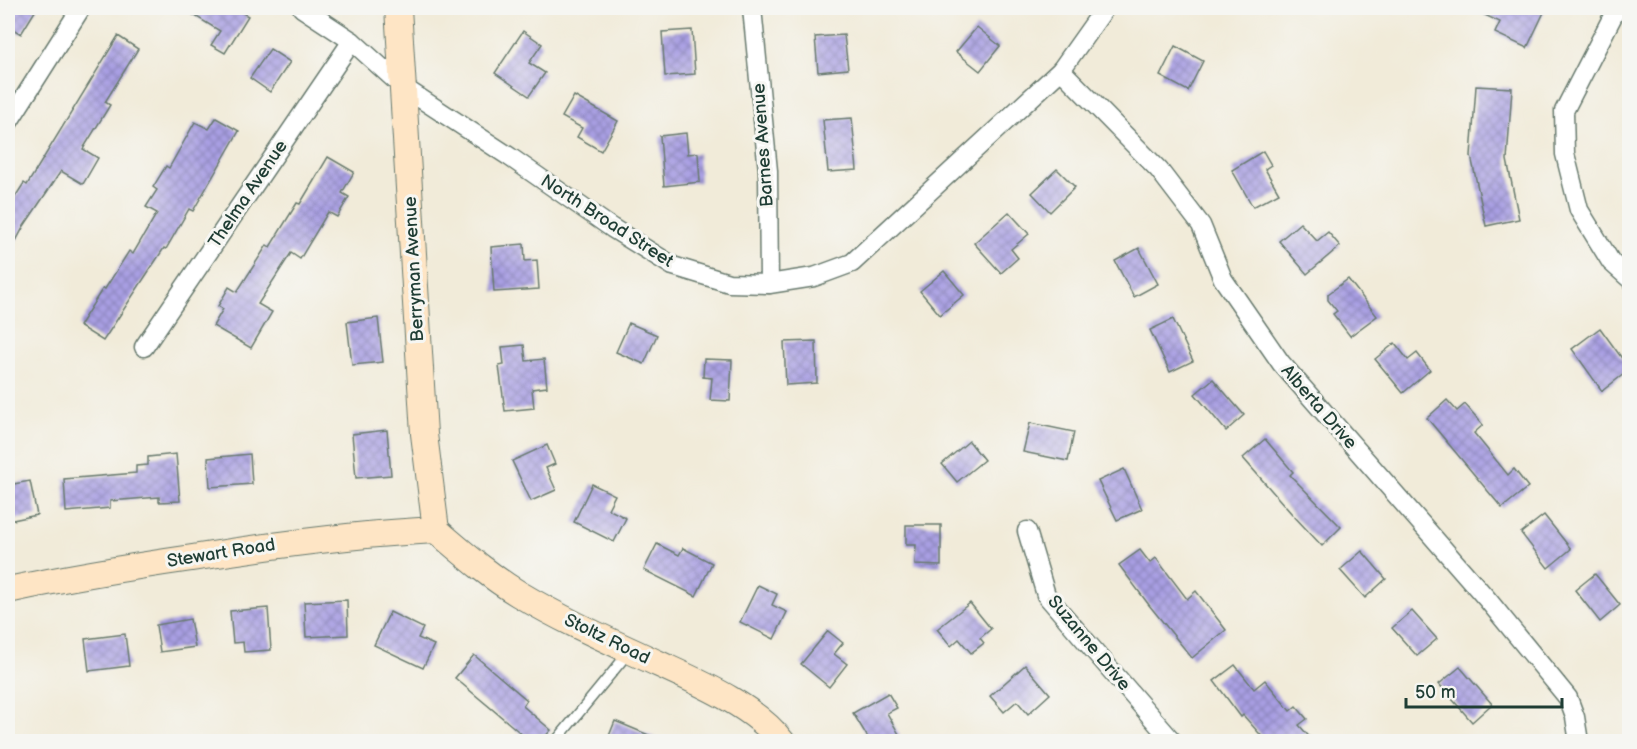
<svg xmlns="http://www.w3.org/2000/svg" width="1637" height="749" font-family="'Balsamiq Sans',sans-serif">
<defs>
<pattern id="building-cross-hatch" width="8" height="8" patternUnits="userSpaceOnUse" patternTransform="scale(1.5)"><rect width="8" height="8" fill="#a99fe3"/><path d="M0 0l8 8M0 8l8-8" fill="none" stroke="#8983b9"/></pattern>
</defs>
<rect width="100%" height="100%" fill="#f6f6f2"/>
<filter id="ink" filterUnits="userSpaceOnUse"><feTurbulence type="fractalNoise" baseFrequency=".0167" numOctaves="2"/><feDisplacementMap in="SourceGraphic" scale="12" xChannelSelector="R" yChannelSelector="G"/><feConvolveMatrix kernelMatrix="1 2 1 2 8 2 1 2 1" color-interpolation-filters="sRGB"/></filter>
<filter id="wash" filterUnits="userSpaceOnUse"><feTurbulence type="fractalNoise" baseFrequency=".008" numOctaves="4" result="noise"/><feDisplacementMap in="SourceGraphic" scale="24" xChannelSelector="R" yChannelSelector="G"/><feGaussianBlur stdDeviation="1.35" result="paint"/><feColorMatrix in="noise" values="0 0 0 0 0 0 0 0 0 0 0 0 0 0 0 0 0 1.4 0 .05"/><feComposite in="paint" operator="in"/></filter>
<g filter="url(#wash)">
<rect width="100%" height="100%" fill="#f1ebd9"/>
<g id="blocks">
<!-- building -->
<g fill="url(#building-cross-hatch)">
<path d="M 8,8 L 37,8 L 21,34 L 8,26 Z"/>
<path d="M 182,8 L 234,8 L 248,16 L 225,53 L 211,45 L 220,31 Z"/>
<path d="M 1470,8 L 1546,8 L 1527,48 L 1495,33 L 1500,22 Z"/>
<path d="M 977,27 L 1000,46 L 980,71 L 956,52 Z"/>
<path d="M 692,30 L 695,74 L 665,76 L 662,32 Z"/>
<path d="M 523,31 L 542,44 L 529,63 L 545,73 L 529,96 L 495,73 Z"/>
<path d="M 844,35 L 848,69 L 818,72 L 815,37 Z"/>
<path d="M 118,36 L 138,49 L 105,102 L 110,105 L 83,149 L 98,158 L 83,184 L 61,171 L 24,226 L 8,256 L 8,208 L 24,183 L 27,185 Z"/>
<path d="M 1175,46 L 1203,61 L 1188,91 L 1160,76 Z"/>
<path d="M 270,49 L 290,62 L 270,92 L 250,78 Z"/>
<path d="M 1476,86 L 1512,88 L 1507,160 L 1519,219 L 1486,226 L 1471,156 Z"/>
<path d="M 574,96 L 618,121 L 601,151 L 577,137 L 582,128 L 562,117 Z"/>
<path d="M 216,118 L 239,131 L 193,211 L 189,209 L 166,249 L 164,248 L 103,341 L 79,326 L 103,288 L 105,289 L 129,251 L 133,254 L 157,213 L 146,207 L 157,190 L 153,187 L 166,166 L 169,168 L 195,122 L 209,129 Z"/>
<path d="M 852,118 L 857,170 L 828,172 L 823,120 Z"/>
<path d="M 686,133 L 688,154 L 698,153 L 700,182 L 664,186 L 660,136 Z"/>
<path d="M 1263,151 L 1271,165 L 1265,169 L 1279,193 L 1253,207 L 1232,170 Z"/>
<path d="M 328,157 L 354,172 L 342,193 L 349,197 L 337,217 L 328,212 L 300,259 L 291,253 L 258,304 L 272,312 L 251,348 L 213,326 L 223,309 L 218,306 L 229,287 L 237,292 L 267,245 L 270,247 L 297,203 L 300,204 Z"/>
<path d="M 1057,169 L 1075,187 L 1050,212 L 1032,193 Z"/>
<path d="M 1009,212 L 1029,234 L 1011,249 L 1018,258 L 1001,273 L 974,243 Z"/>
<path d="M 1300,223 L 1317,241 L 1328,232 L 1340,246 L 1307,274 L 1279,241 Z"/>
<path d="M 524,244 L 525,261 L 537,260 L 539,289 L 494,292 L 491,247 Z"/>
<path d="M 1139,248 L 1158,284 L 1134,297 L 1115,261 Z"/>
<path d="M 944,271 L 964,295 L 940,315 L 920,291 Z"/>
<path d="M 1348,279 L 1377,316 L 1350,336 L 1333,314 L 1337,311 L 1328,300 L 1328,294 Z"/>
<path d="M 378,318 L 383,362 L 352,365 L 347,322 Z"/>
<path d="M 1173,319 L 1193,361 L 1170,372 L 1150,330 Z"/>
<path d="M 629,323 L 657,335 L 644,364 L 616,352 Z"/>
<path d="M 1600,328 L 1629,368 L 1629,370 L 1602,391 L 1572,349 Z"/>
<path d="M 816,341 L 817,383 L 786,385 L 784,342 Z"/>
<path d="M 1395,343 L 1408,360 L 1417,353 L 1430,370 L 1403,393 L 1375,359 Z"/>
<path d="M 524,345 L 526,361 L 544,359 L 547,387 L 532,389 L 534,408 L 505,411 L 499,366 L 504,365 L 502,347 Z"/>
<path d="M 704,359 L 732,360 L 730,401 L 710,400 L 712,378 L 703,377 Z"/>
<path d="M 1213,379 L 1244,415 L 1226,431 L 1195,394 Z"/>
<path d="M 1447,400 L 1457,411 L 1465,404 L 1483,425 L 1474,433 L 1508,475 L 1514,469 L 1528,487 L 1502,508 L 1427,418 Z"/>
<path d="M 1030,423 L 1074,432 L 1068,461 L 1023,452 Z"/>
<path d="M 387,430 L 391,475 L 356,478 L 352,434 Z"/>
<path d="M 1265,439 L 1293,472 L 1290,475 L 1341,527 L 1322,546 L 1292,514 L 1243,458 Z"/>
<path d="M 969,441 L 984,460 L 957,482 L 942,464 Z"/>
<path d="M 547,445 L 555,464 L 546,468 L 556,490 L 531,501 L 512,461 Z"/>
<path d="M 176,454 L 180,501 L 159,502 L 159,497 L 110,501 L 110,508 L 66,512 L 64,479 L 136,473 L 136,466 L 148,465 L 148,457 Z"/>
<path d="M 250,454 L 252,484 L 210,487 L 208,458 Z"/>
<path d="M 1124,469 L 1142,509 L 1117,520 L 1098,481 Z"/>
<path d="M 30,481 L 37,515 L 8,521 L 8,485 Z"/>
<path d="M 592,484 L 615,495 L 608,509 L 626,518 L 614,542 L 574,522 Z"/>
<path d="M 1544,515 L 1571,549 L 1548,568 L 1521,533 Z"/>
<path d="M 906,525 L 941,525 L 941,566 L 915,565 L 916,545 L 906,545 Z"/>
<path d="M 657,544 L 679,555 L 683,548 L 712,563 L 696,596 L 644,570 Z"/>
<path d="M 1140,550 L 1150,563 L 1156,558 L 1187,599 L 1196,591 L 1226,630 L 1192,658 L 1149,605 L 1119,565 Z"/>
<path d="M 1362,551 L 1386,579 L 1365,598 L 1340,570 Z"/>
<path d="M 1595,574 L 1620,605 L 1600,622 L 1575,590 Z"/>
<path d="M 758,585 L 777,594 L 772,605 L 787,612 L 774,639 L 740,622 Z"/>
<path d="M 347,600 L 348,635 L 306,637 L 304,602 Z"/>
<path d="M 970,603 L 991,629 L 980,638 L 984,643 L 971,653 L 959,639 L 951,646 L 937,629 Z"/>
<path d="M 268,608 L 271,650 L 244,652 L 243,642 L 233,643 L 230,611 Z"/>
<path d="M 1412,611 L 1437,639 L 1417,656 L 1392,628 Z"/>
<path d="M 390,612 L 423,628 L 418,638 L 434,645 L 423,668 L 374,645 Z"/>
<path d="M 190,619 L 195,647 L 160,652 L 156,625 Z"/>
<path d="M 828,631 L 843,643 L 834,654 L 847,664 L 829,687 L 801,664 Z"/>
<path d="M 125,634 L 129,666 L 89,671 L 85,639 Z"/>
<path d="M 474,655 L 527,700 L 523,706 L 551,730 L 541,741 L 530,741 L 455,678 Z"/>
<path d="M 1025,665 L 1050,694 L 1028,714 L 1017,701 L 1004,712 L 990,696 Z"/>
<path d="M 1235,665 L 1254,689 L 1265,680 L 1290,711 L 1296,706 L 1307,719 L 1299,725 L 1313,741 L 1266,741 L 1243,715 L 1241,717 L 1214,681 Z"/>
<path d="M 1460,667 L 1492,704 L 1472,722 L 1439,684 Z"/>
<path d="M 888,693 L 897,708 L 887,713 L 900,736 L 890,741 L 870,741 L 853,713 Z"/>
<path d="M 615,721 L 663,741 L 607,741 Z"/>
</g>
</g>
</g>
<g filter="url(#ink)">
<use href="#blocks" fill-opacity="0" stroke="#687a6e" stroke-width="1.5"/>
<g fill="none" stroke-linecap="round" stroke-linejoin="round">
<defs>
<path id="lane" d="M 555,742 L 629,652"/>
<g id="street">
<path d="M 302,8 L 352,41 L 403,87 L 510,157 L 612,228 L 673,266 L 729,283 L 769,284 L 814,277 L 852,263 L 1061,70 L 1105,8"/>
<path d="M 752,8 L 768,171 L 769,284"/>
<path d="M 1617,8 L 1564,111 L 1565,154 L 1579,210 L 1611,262 L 1630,279"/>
<path d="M 1061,70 L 1159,170 L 1201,225 L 1223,279 L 1281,363 L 1487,599 L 1568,698 L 1575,717 L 1579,742"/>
<path d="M 8,123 L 81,8"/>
<path d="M 144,347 L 352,41"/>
<path d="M 1027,531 L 1046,595 L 1173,742"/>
</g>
<g id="secondary">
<path d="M 398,8 L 424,434 L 436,530"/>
<path d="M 436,530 C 463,553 489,576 519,594 C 564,621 612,642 659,664 C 698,682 755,706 782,742"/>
<path d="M 8,590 C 69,577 130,567 192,558 C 273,545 354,534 436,530"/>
</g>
</defs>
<!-- lane casing -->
<use href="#lane" stroke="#687a6e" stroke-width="12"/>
<!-- street casing -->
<use href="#street" stroke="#687a6e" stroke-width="21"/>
<!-- secondary casing -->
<use href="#secondary" stroke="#687a6e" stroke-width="28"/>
<!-- lane -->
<use href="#lane" stroke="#fff" stroke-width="9"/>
<!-- street -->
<use href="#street" stroke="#fff" stroke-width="18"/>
<!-- secondary -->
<use href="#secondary" stroke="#fee5c5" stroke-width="26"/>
</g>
</g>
<g text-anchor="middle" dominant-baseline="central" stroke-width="6" stroke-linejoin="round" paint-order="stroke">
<!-- street labels -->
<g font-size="18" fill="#1f3d34" stroke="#f6f6f2">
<text transform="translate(763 145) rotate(-94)">Barnes Avenue</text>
<text transform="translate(248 194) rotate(-56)">Thelma Avenue</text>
<text transform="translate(607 221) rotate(33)">North Broad Street</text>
<text transform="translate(414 269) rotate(-93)">Berryman Avenue</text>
<text transform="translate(1319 407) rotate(49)">Alberta Drive</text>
<text transform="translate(221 553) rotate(-9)">Stewart Road</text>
<text transform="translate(607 639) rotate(26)">Stoltz Road</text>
<text transform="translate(1089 643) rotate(50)">Suzanne Drive</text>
</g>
</g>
<!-- margin -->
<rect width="1637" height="749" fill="none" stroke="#f6f6f2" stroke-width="30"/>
<!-- scale -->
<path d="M1406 698v9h156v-9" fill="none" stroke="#1f3d34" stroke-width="3"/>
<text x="1415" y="698" font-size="18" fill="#1f3d34" stroke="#f6f6f2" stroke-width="4.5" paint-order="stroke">50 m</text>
</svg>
